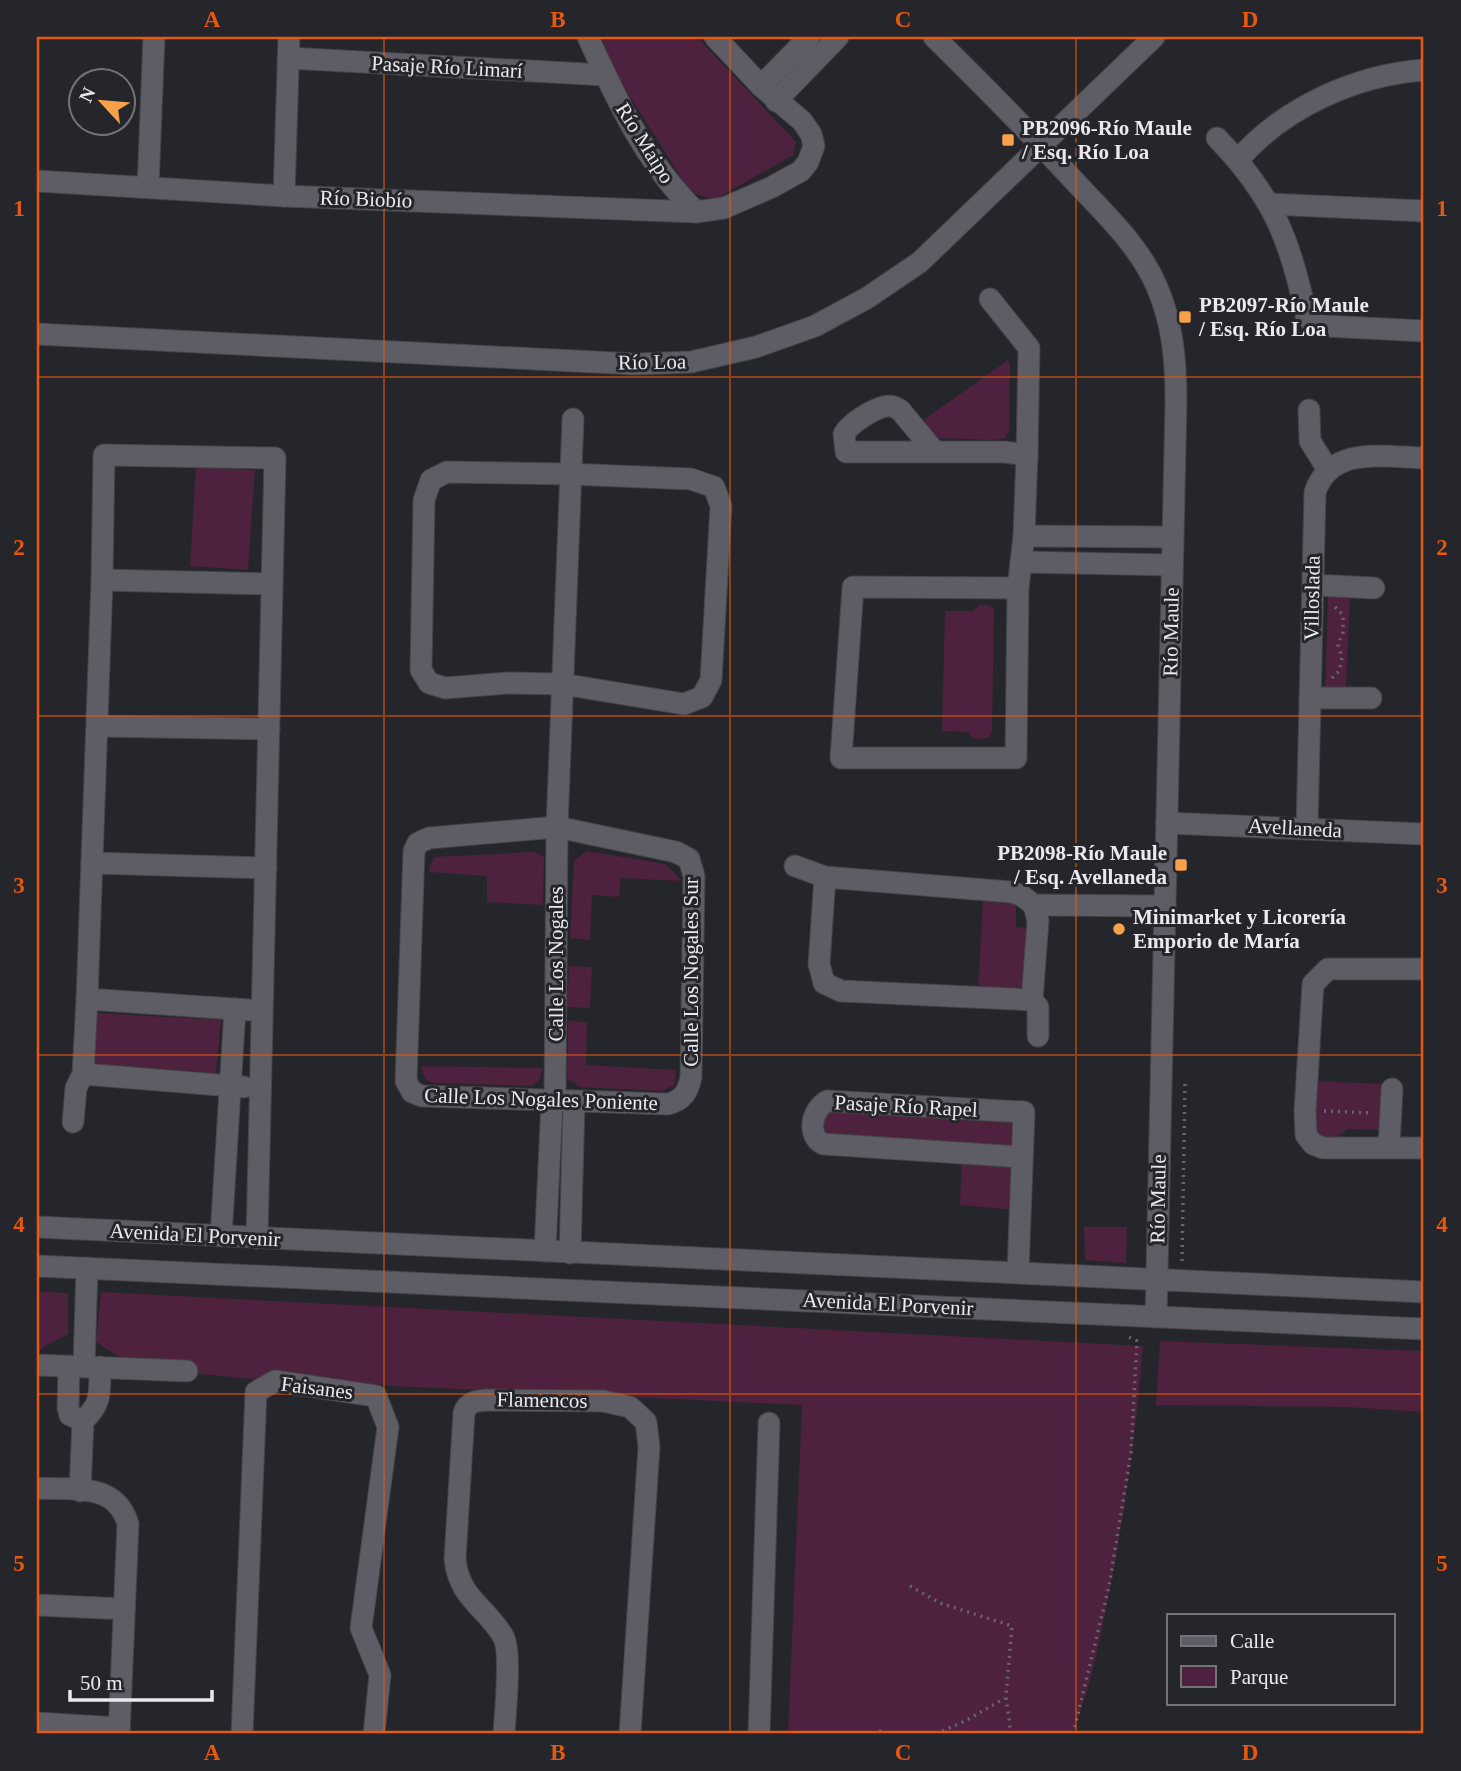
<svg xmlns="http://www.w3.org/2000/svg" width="1461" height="1771" font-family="'Times New Roman',serif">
<rect width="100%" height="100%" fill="#25252c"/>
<!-- green -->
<g fill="#4e213e">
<path d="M 602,37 L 697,37 L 796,142 L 793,155 L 714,200 L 690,192 L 614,71 Z"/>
<path d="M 1008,360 L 1010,366 L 1009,431 L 1005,438 L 994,440 L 934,438 L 922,421 Z"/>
<path d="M 196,467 L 255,470 L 248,570 L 190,566 Z"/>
<path d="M 1328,595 L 1350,596 L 1346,687 L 1325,687 Z"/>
<path d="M 980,605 L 988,605 L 994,609 L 992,731 L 989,738 L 974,739 L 968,732 L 942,731 L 945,611 L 973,611 Z"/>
<path d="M 587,851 L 666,864 L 682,881 L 621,878 L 619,897 L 592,895 L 590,940 L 570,938 L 574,861 Z"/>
<path d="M 535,852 L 544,857 L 543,905 L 487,902 L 487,876 L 429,872 L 430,865 L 435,857 Z"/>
<path d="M 983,900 L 1016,904 L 1016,927 L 1028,928 L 1025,983 L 1015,992 L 978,989 Z"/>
<path d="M 569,966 L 592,967 L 590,1008 L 567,1007 Z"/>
<path d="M 97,1013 L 221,1020 L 216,1073 L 93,1064 Z"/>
<path d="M 568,1020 L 587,1023 L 586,1065 L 676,1070 L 675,1084 L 663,1091 L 580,1087 L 567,1078 Z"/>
<path d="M 421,1066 L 542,1068 L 540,1079 L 533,1086 L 433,1083 L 425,1079 Z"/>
<path d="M 1313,1081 L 1384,1084 L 1381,1130 L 1347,1129 L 1335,1139 L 1323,1138 L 1310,1126 Z"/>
<path d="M 824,1110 L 1001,1113 L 1019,1128 L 1013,1210 L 960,1205 L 962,1145 L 834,1138 C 821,1131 820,1124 824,1110 Z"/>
<path d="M 1084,1227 L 1127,1227 L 1126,1263 L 1085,1260 Z"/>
<path d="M 37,1292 L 68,1293 L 68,1334 L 45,1346 L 37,1353 Z"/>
<path d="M 101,1292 L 1143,1346 C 1135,1450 1118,1555 1096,1657 C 1090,1683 1081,1709 1073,1734 L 788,1734 L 802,1405 L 393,1386 L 277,1374 L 252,1379 L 193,1373 L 195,1363 L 121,1358 L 96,1342 Z"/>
<path d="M 1160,1341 L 1424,1351 L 1424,1412 L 1344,1407 L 1156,1405 Z"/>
</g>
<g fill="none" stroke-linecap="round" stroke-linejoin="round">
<defs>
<g id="minor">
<path d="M 588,37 C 616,99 646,163 696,212"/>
<path d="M 934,37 C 983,85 1032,135 1079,186 C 1108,217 1140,247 1157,287 C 1173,324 1176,362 1176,402 L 1156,1317"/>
<path d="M 288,58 L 605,75"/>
<path d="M 761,86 L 809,37"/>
<path d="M 776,101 L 838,37"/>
<path d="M 1217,138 C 1272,195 1290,238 1306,315 L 1313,323 L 1325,326 L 1424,331"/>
<path d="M 1238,160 C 1283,108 1355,75 1424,70"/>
<path d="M 37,181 L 284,196 L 696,212 L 724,208 L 772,187 L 801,171 L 808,162 L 814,146 L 811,134 L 802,121 L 761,86 L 715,37"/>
<path d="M 148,187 L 154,37"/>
<path d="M 284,196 L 289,37"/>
<path d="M 1270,204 L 1424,211"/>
<path d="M 990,299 L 1029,348 L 1027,455"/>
<path d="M 37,334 L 635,364 L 691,362 L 756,347 L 815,326 L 867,298 L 920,262 L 1154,37"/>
<path d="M 1309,410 L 1310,441 L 1328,470"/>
<path d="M 935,452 L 900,410 C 896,408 894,406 889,406 C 877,406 850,423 844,434 L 846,452 L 1005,452 L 1027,455 L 1024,536 L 1018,588"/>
<path d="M 447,472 L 569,474 L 691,479 L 714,487 L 721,506 L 711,680 L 702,697 L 684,704 L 562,684 L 508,683 L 445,688 L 429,683 L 421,670 L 424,500 L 431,480 Z"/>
<path d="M 1024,536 L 1173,537"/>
<path d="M 1021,562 L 1172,565"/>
<path d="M 102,580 L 272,584"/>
<path d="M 1313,585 L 1374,588"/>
<path d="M 853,587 L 1018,588 L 1016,758 L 841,758 Z"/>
<path d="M 1310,698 L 1371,698"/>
<path d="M 98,726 L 269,729"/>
<path d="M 1167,823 L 1424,834"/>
<path d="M 557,827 L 676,852 L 689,859 L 694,876 L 691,1077 C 688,1092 683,1100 668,1104 L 422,1096 L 412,1092 L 406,1081 L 414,851 L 418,843 L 429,838 Z"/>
<path d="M 1307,829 L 1315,492 C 1331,445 1385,457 1424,458"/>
<path d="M 92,863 L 266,868"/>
<path d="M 795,866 L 825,877 L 1011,892 L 1021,895 L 1034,905"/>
<path d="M 825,877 L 819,964 L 824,983 L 841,991 L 1032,1000"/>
<path d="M 1034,905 L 1038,921 L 1032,1000 L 1038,1007 L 1038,1036"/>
<path d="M 1034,905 L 1165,906"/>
<path d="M 1424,969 L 1328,969 L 1313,984 L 1305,1111 L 1306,1135 L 1313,1144 L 1323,1148 L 1424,1148"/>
<path d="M 87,999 L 249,1010"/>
<path d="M 83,1074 L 244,1087"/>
<path d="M 555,1101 L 557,827 L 573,419"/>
<path d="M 73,1122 L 76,1088 L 83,1074 L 87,999 L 102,580 L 104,455 L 275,458 L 257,1238"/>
<path d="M 1389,1147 L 1392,1089"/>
<path d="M 37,1227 L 1424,1292"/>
<path d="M 221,1236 L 235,1009"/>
<path d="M 545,1251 L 552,1101"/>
<path d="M 570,1253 L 574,1102"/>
<path d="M 37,1266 L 1424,1329"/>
<path d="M 1018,1272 L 1024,1112 L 827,1101 C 812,1110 806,1135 823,1144 L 1021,1157"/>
<path d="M 37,1365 L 187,1371"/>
<path d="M 69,1366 L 68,1408 L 70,1415 L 83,1421"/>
<path d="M 84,1366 L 87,1268"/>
<path d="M 37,1488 C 73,1490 116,1482 128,1524 L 119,1734"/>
<path d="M 80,1491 L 83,1421 C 103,1402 99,1393 100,1367"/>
<path d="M 37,1605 L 124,1609"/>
<path d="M 37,1723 L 119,1728"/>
<path d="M 242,1734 L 256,1392 L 275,1381 L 376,1396 L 388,1427 L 361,1628 L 380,1675 L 374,1734"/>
<path d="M 504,1734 C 505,1714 512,1651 503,1636 C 485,1606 459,1598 455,1559 L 464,1413 C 467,1402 476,1401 486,1400 L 603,1401 L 630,1407 L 646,1422 L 649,1447 L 630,1734"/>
<path d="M 759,1734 L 769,1423"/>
</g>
</defs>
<!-- minor casing -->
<use href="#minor" stroke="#434348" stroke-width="23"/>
<!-- path -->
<g stroke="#66666c" stroke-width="3.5" stroke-dasharray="2 5" stroke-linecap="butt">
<path d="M 1332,678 L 1339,671 L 1342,658 L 1338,645 L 1343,632 L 1343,615 L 1334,606"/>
<path d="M 1324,1111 L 1373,1113"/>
<path d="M 1182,1261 L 1185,1083"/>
<path d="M 910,1586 L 940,1603 L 1012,1626 L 1006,1697 L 1011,1734"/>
<path d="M 879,1731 L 894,1734"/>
<path d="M 936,1734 L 967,1720 L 1005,1698"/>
<path d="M 1073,1734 L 1109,1586 L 1131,1453 L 1137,1341 L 1127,1336"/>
</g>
<!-- minor -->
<use href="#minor" stroke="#5e5d65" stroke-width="21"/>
</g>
<!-- grid -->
<path fill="none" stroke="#e8590c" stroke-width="2" stroke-opacity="0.55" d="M 384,37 L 384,1734M 730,37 L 730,1734M 1076,37 L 1076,1734M 37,377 L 1424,377M 37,716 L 1424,716M 37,1055 L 1424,1055M 37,1394 L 1424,1394"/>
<!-- markers -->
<g fill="#f8a14a" stroke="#25252c" stroke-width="2.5">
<rect x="1001" y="133" width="14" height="14" rx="3.5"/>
<rect x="1178" y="310" width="14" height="14" rx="3.5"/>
<rect x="1174" y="858" width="14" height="14" rx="3.5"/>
<circle cx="1119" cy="929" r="7"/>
</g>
<g text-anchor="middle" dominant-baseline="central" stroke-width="6" stroke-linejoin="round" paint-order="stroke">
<!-- street labels -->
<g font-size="21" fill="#e9e9ee" stroke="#25252c">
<text transform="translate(447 67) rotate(3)">Pasaje Río Limarí</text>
<text transform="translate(645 143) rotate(58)">Río Maipo</text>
<text transform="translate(366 199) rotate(2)">Río Biobío</text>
<text transform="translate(652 362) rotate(-1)">Río Loa</text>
<text transform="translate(1312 598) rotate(-89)">Villoslada</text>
<text transform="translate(1171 632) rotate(-89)">Río Maule</text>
<text transform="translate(1295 828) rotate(3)">Avellaneda</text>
<text transform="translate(556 964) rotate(-90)">Calle Los Nogales</text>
<text transform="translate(691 972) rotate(-90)">Calle Los Nogales Sur</text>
<text transform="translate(541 1099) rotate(2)">Calle Los Nogales Poniente</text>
<text transform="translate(906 1106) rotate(3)">Pasaje Río Rapel</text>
<text transform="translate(1158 1199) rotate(-89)">Río Maule</text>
<text transform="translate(195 1235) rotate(3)">Avenida El Porvenir</text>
<text transform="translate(888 1304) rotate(3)">Avenida El Porvenir</text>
<text transform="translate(317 1388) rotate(7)">Faisanes</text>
<text transform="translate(542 1400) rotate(1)">Flamencos</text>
</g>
<!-- poi labels -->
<g font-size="21" font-weight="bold" fill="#e9e9ee" stroke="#25252c" text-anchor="start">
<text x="1022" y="128">PB2096-Río Maule<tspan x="1022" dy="24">/ Esq. Río Loa</tspan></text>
<text x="1199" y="305">PB2097-Río Maule<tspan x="1199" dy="24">/ Esq. Río Loa</tspan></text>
<text x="1167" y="853" text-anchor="end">PB2098-Río Maule<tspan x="1167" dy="24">/ Esq. Avellaneda</tspan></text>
<text x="1133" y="917">Minimarket y Licorería<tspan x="1133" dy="24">Emporio de María</tspan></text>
</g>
</g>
<!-- border -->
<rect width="1461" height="1771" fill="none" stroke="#25252c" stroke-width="77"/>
<!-- legend -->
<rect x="1167" y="1614" width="228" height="91" fill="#25252c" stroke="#73737a" stroke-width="2"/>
<rect x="1181" y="1636" width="35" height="10" fill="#5e5d65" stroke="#73737a" stroke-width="2"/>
<text x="1230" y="1648" font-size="21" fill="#e9e9ee">Calle</text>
<rect x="1181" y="1666" width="35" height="21" fill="#4e213e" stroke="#73737a" stroke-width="2"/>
<text x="1230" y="1684" font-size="21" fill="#e9e9ee">Parque</text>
<!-- north arrow -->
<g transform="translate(102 102) rotate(296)"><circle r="33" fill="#25252c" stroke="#73737a" stroke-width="2"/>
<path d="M0-5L12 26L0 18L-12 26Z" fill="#f8a14a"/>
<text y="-10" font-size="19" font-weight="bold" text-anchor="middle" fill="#e9e9ee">N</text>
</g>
<!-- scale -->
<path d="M70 1690v10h142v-10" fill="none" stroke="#e9e9ee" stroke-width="3.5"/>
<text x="80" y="1690" font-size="21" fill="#e9e9ee" stroke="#25252c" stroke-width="5" paint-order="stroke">50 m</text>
<rect x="38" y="38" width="1384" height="1694" fill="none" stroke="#e8590c" stroke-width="2.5"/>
<g font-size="23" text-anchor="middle" font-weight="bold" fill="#e8590c">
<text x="212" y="27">A</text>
<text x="558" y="27">B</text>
<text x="903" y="27">C</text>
<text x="1250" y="27">D</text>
<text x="19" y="216">1</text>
<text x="1442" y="216">1</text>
<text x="19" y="555">2</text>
<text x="1442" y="555">2</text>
<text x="19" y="893">3</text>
<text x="1442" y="893">3</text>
<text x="19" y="1232">4</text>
<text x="1442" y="1232">4</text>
<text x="19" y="1571">5</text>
<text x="1442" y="1571">5</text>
<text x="212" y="1760">A</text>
<text x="558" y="1760">B</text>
<text x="903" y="1760">C</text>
<text x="1250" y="1760">D</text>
</g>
</svg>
